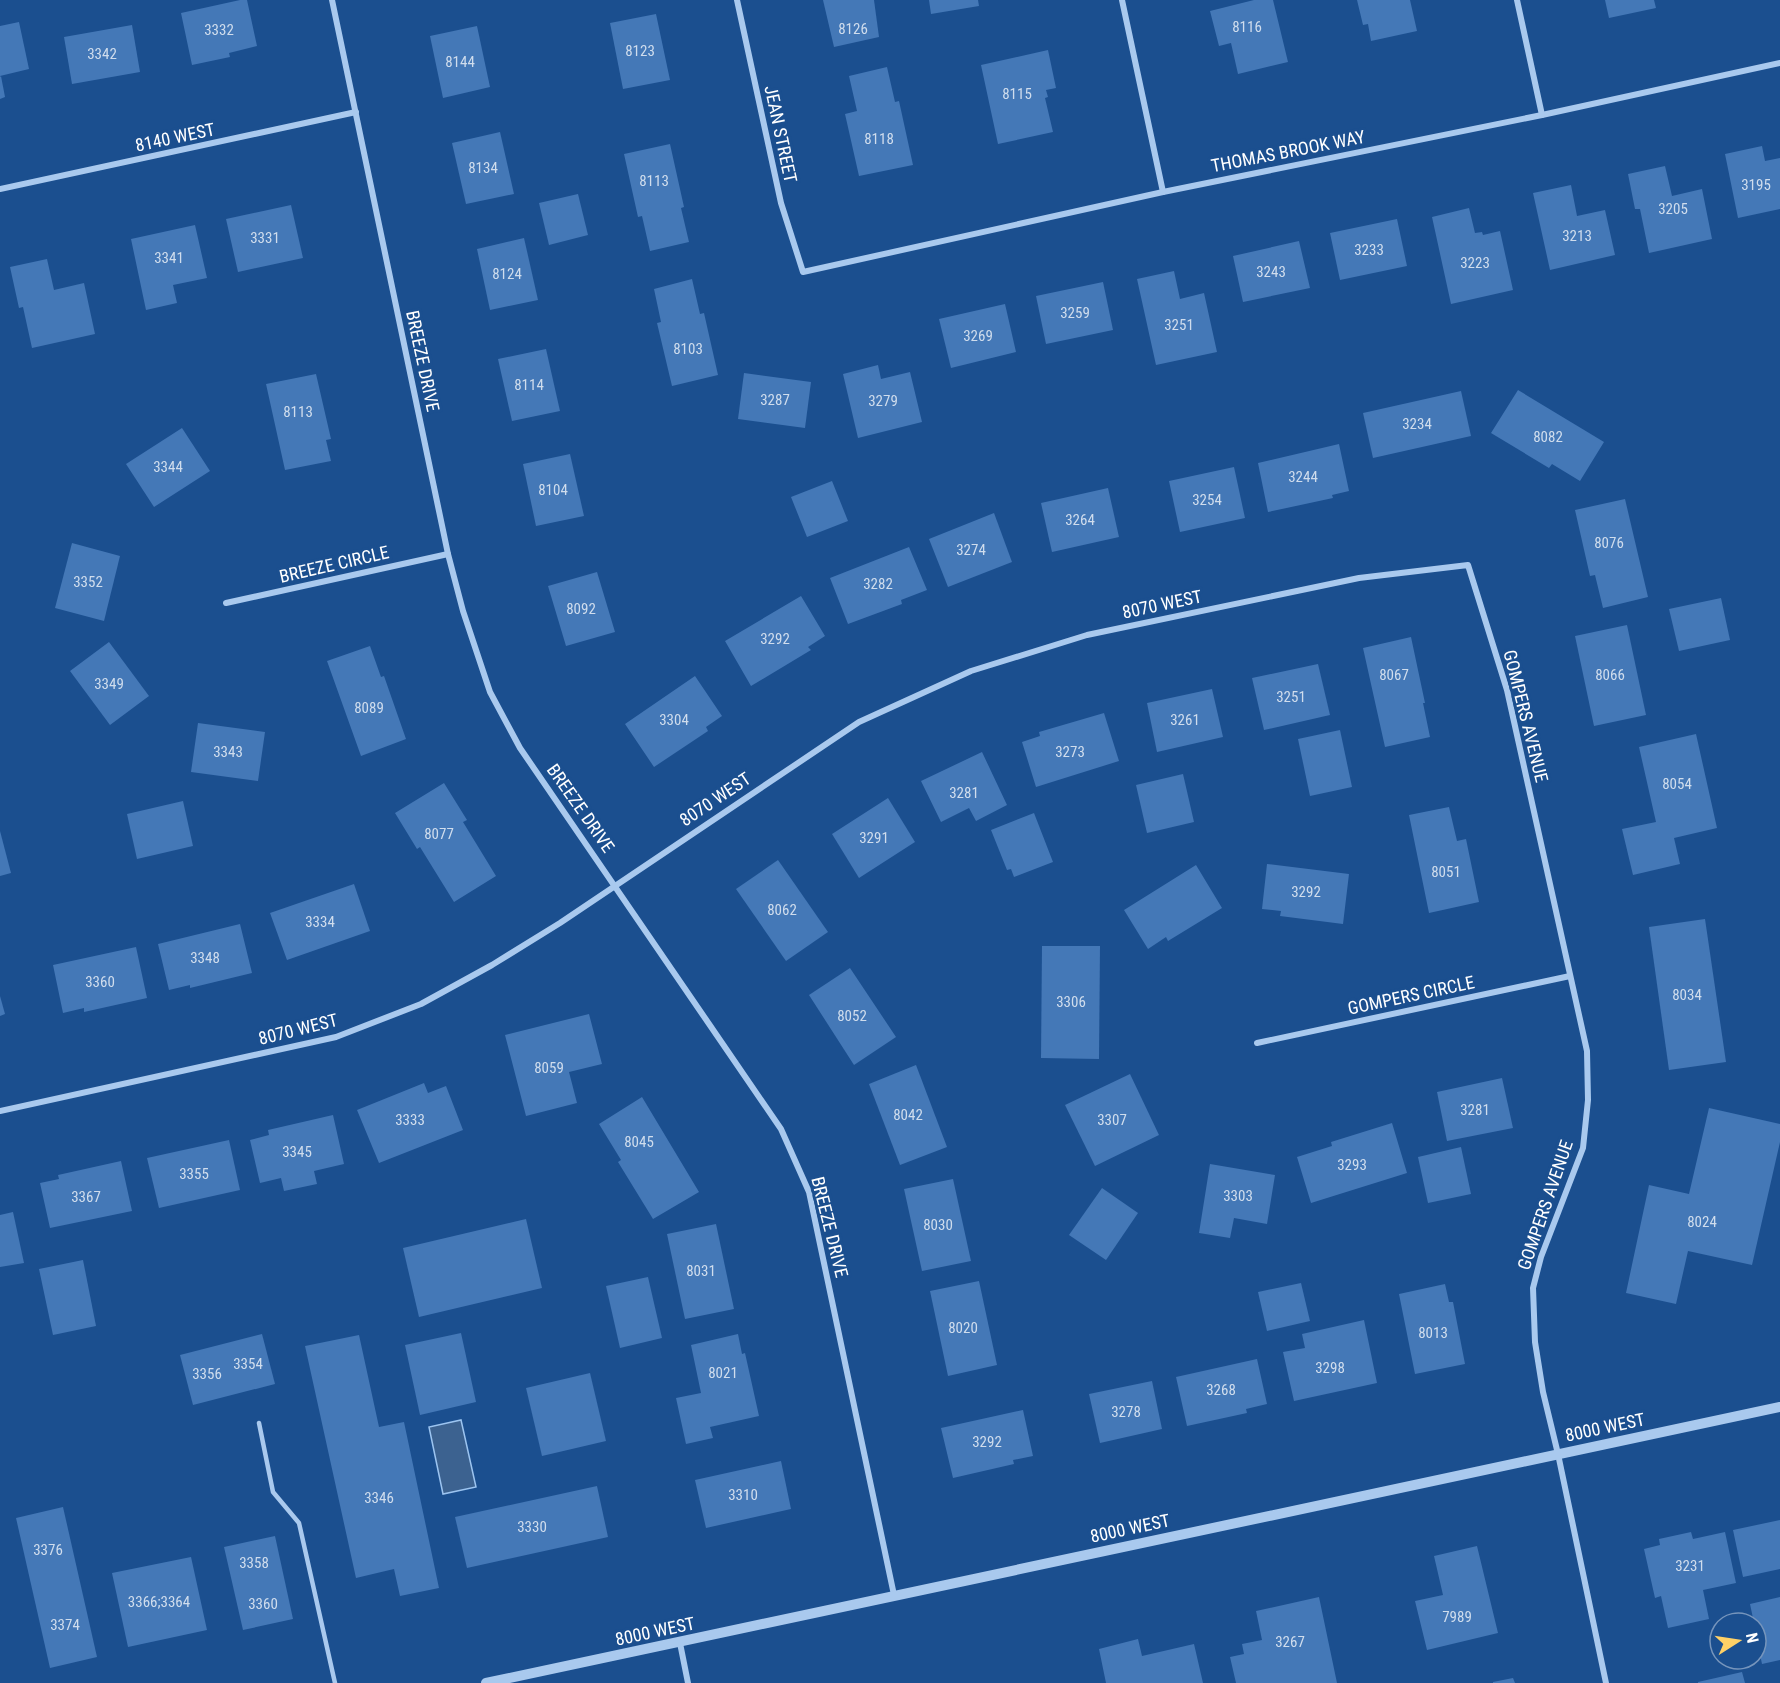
<svg xmlns="http://www.w3.org/2000/svg" width="1780" height="1683" font-family="'Roboto Condensed',sans-serif">
<rect width="100%" height="100%" fill="#1b4f8f"/>
<!-- water -->
<path fill="#3c6290" stroke="#9cc4f0" stroke-width="1.5" d="M 461,1420 L 476,1487 L 443,1494 L 429,1427 Z"/>
<!-- building -->
<g fill="#4478b7">
<path d="M 240,0 L 247,0 L 257,46 L 229,53 L 230,57 L 192,65 L 181,13 Z"/>
<path d="M 823,0 L 874,0 L 879,37 L 834,47 Z"/>
<path d="M 929,0 L 978,0 L 979,6 L 931,14 Z"/>
<path d="M 1254,0 L 1273,0 L 1288,62 L 1238,74 L 1231,43 L 1219,46 L 1210,11 Z"/>
<path d="M 1357,0 L 1410,0 L 1417,31 L 1371,41 L 1368,24 L 1363,25 Z"/>
<path d="M 1605,0 L 1654,0 L 1656,8 L 1609,18 Z"/>
<path d="M 656,14 L 670,80 L 623,89 L 610,23 Z"/>
<path d="M 19,22 L 29,69 L 0,76 L 0,26 Z"/>
<path d="M 132,25 L 140,72 L 72,84 L 64,37 Z"/>
<path d="M 477,26 L 490,87 L 443,98 L 430,36 Z"/>
<path d="M 1048,50 L 1056,88 L 1046,90 L 1048,97 L 1045,98 L 1053,132 L 998,144 L 981,65 Z"/>
<path d="M 887,67 L 895,102 L 899,101 L 913,165 L 859,176 L 845,114 L 857,111 L 849,76 Z"/>
<path d="M 1,76 L 5,97 L 0,99 L 0,77 Z"/>
<path d="M 500,132 L 514,194 L 466,204 L 452,143 Z"/>
<path d="M 670,144 L 684,207 L 681,208 L 689,242 L 650,251 L 642,216 L 638,217 L 624,154 Z"/>
<path d="M 1762,146 L 1765,161 L 1780,158 L 1780,209 L 1738,218 L 1725,154 Z"/>
<path d="M 1665,166 L 1672,196 L 1702,189 L 1712,239 L 1649,253 L 1640,209 L 1635,209 L 1628,174 Z"/>
<path d="M 1571,185 L 1577,216 L 1605,210 L 1615,255 L 1550,270 L 1533,193 Z"/>
<path d="M 578,194 L 588,235 L 549,245 L 539,203 Z"/>
<path d="M 291,205 L 303,258 L 238,272 L 226,219 Z"/>
<path d="M 1469,208 L 1475,233 L 1482,232 L 1483,235 L 1500,231 L 1513,290 L 1451,304 L 1432,217 Z"/>
<path d="M 1397,219 L 1407,266 L 1340,280 L 1330,233 Z"/>
<path d="M 195,225 L 207,278 L 173,285 L 177,303 L 146,310 L 131,239 Z"/>
<path d="M 524,238 L 538,300 L 490,310 L 477,249 Z"/>
<path d="M 1299,241 L 1310,288 L 1243,302 L 1233,256 Z"/>
<path d="M 47,259 L 54,290 L 84,283 L 95,334 L 32,348 L 23,307 L 19,308 L 10,267 Z"/>
<path d="M 1174,271 L 1180,299 L 1204,293 L 1217,352 L 1156,365 L 1137,279 Z"/>
<path d="M 692,279 L 700,314 L 704,313 L 718,375 L 672,386 L 657,323 L 661,322 L 654,289 Z"/>
<path d="M 1103,282 L 1113,330 L 1046,344 L 1036,296 Z"/>
<path d="M 1005,304 L 1016,352 L 951,368 L 939,319 Z"/>
<path d="M 546,349 L 560,411 L 512,421 L 498,359 Z"/>
<path d="M 878,365 L 881,379 L 910,372 L 922,422 L 858,438 L 843,374 Z"/>
<path d="M 744,373 L 811,382 L 805,428 L 738,419 Z"/>
<path d="M 316,374 L 331,439 L 326,440 L 331,461 L 285,470 L 266,384 Z"/>
<path d="M 1518,390 L 1604,442 L 1580,481 L 1552,464 L 1549,468 L 1491,433 Z"/>
<path d="M 1461,391 L 1471,436 L 1373,458 L 1363,413 Z"/>
<path d="M 182,428 L 210,471 L 154,507 L 126,464 Z"/>
<path d="M 1339,444 L 1349,491 L 1332,495 L 1333,498 L 1268,512 L 1258,463 Z"/>
<path d="M 570,454 L 584,516 L 536,526 L 523,464 Z"/>
<path d="M 1234,467 L 1245,518 L 1180,532 L 1169,481 Z"/>
<path d="M 832,481 L 848,521 L 807,537 L 791,497 Z"/>
<path d="M 1108,488 L 1119,537 L 1052,552 L 1041,503 Z"/>
<path d="M 1625,499 L 1648,597 L 1603,608 L 1595,575 L 1590,576 L 1575,510 Z"/>
<path d="M 994,513 L 1012,562 L 948,587 L 929,539 Z"/>
<path d="M 72,543 L 120,556 L 104,621 L 55,608 Z"/>
<path d="M 909,547 L 927,590 L 901,600 L 902,604 L 848,624 L 830,578 Z"/>
<path d="M 597,572 L 615,632 L 566,646 L 548,586 Z"/>
<path d="M 801,596 L 825,636 L 808,647 L 811,650 L 751,686 L 725,641 Z"/>
<path d="M 1721,598 L 1730,640 L 1679,651 L 1669,609 Z"/>
<path d="M 1627,625 L 1646,715 L 1594,726 L 1575,636 Z"/>
<path d="M 1411,637 L 1425,703 L 1423,703 L 1430,737 L 1385,747 L 1363,648 Z"/>
<path d="M 109,642 L 149,696 L 110,725 L 70,671 Z"/>
<path d="M 370,646 L 381,677 L 384,676 L 406,739 L 361,756 L 327,661 Z"/>
<path d="M 1318,664 L 1330,715 L 1264,730 L 1252,678 Z"/>
<path d="M 695,676 L 722,716 L 706,727 L 708,731 L 654,767 L 625,724 Z"/>
<path d="M 1212,689 L 1223,737 L 1157,752 L 1147,703 Z"/>
<path d="M 1104,713 L 1119,761 L 1036,787 L 1022,742 L 1040,736 L 1039,732 Z"/>
<path d="M 198,723 L 265,732 L 258,781 L 191,772 Z"/>
<path d="M 1340,730 L 1352,787 L 1310,796 L 1298,739 Z"/>
<path d="M 1696,734 L 1717,828 L 1674,838 L 1680,864 L 1633,875 L 1622,829 L 1656,822 L 1639,747 Z"/>
<path d="M 982,752 L 1007,805 L 976,821 L 969,808 L 941,822 L 921,781 Z"/>
<path d="M 1183,774 L 1194,822 L 1147,833 L 1136,785 Z"/>
<path d="M 444,783 L 467,820 L 463,822 L 496,876 L 454,902 L 420,847 L 417,849 L 395,813 Z"/>
<path d="M 888,798 L 915,842 L 859,878 L 832,834 Z"/>
<path d="M 183,801 L 193,846 L 137,859 L 127,814 Z"/>
<path d="M 1449,807 L 1457,841 L 1466,839 L 1479,902 L 1429,913 L 1409,815 Z"/>
<path d="M 1034,813 L 1053,862 L 1014,877 L 1011,869 L 1007,870 L 991,830 Z"/>
<path d="M 0,831 L 11,873 L 0,876 Z"/>
<path d="M 778,860 L 828,932 L 786,961 L 736,889 Z"/>
<path d="M 1267,864 L 1349,874 L 1343,924 L 1280,916 L 1281,911 L 1262,909 Z"/>
<path d="M 1196,865 L 1222,908 L 1168,941 L 1166,937 L 1148,949 L 1124,910 Z"/>
<path d="M 354,884 L 370,931 L 287,960 L 270,913 Z"/>
<path d="M 1705,919 L 1726,1062 L 1669,1070 L 1649,927 Z"/>
<path d="M 240,924 L 252,973 L 190,988 L 190,985 L 169,990 L 158,944 Z"/>
<path d="M 1042,946 L 1100,946 L 1099,1059 L 1041,1058 Z"/>
<path d="M 136,947 L 147,998 L 84,1012 L 84,1008 L 63,1013 L 53,965 Z"/>
<path d="M 850,968 L 896,1037 L 854,1065 L 809,995 Z"/>
<path d="M 0,996 L 5,1014 L 0,1016 Z"/>
<path d="M 589,1014 L 602,1064 L 569,1072 L 577,1103 L 526,1116 L 505,1035 Z"/>
<path d="M 916,1065 L 947,1147 L 900,1165 L 869,1084 Z"/>
<path d="M 1130,1074 L 1159,1135 L 1095,1166 L 1065,1105 Z"/>
<path d="M 1502,1078 L 1513,1128 L 1447,1141 L 1437,1092 Z"/>
<path d="M 424,1083 L 428,1093 L 446,1086 L 463,1130 L 379,1163 L 357,1110 Z"/>
<path d="M 642,1097 L 699,1192 L 653,1219 L 618,1162 L 621,1160 L 599,1124 Z"/>
<path d="M 1709,1108 L 1780,1124 L 1780,1142 L 1752,1265 L 1688,1251 L 1676,1304 L 1626,1293 L 1649,1185 L 1689,1194 Z"/>
<path d="M 333,1115 L 344,1164 L 314,1171 L 317,1184 L 284,1191 L 281,1178 L 260,1183 L 250,1140 L 269,1135 L 268,1130 Z"/>
<path d="M 1392,1123 L 1407,1173 L 1311,1203 L 1297,1157 L 1332,1146 L 1331,1142 Z"/>
<path d="M 229,1140 L 240,1190 L 159,1208 L 147,1158 Z"/>
<path d="M 1461,1147 L 1471,1194 L 1428,1203 L 1418,1157 Z"/>
<path d="M 121,1161 L 132,1211 L 50,1228 L 40,1183 L 59,1179 L 58,1175 Z"/>
<path d="M 1210,1164 L 1275,1175 L 1267,1224 L 1234,1218 L 1230,1238 L 1199,1233 Z"/>
<path d="M 953,1179 L 971,1261 L 922,1271 L 904,1189 Z"/>
<path d="M 1102,1188 L 1138,1213 L 1106,1260 L 1069,1235 Z"/>
<path d="M 13,1212 L 24,1263 L 0,1267 L 0,1215 Z"/>
<path d="M 526,1219 L 542,1288 L 419,1317 L 403,1248 Z"/>
<path d="M 716,1224 L 734,1309 L 685,1319 L 667,1234 Z"/>
<path d="M 83,1260 L 96,1326 L 53,1335 L 39,1269 Z"/>
<path d="M 648,1277 L 662,1338 L 620,1348 L 606,1286 Z"/>
<path d="M 979,1281 L 997,1365 L 948,1376 L 930,1291 Z"/>
<path d="M 1301,1283 L 1310,1321 L 1267,1331 L 1258,1292 Z"/>
<path d="M 1445,1284 L 1449,1302 L 1453,1302 L 1465,1364 L 1415,1374 L 1399,1294 Z"/>
<path d="M 1364,1320 L 1377,1383 L 1294,1401 L 1283,1352 L 1305,1348 L 1302,1334 Z"/>
<path d="M 461,1333 L 476,1402 L 420,1415 L 405,1345 Z"/>
<path d="M 262,1334 L 275,1384 L 193,1405 L 180,1355 Z"/>
<path d="M 738,1334 L 742,1354 L 745,1353 L 759,1416 L 710,1427 L 713,1438 L 686,1444 L 676,1398 L 701,1393 L 691,1345 Z"/>
<path d="M 359,1335 L 379,1427 L 404,1422 L 439,1588 L 400,1596 L 394,1569 L 356,1578 L 305,1346 Z"/>
<path d="M 1257,1359 L 1267,1404 L 1246,1409 L 1247,1413 L 1187,1426 L 1176,1377 Z"/>
<path d="M 590,1373 L 606,1441 L 542,1456 L 526,1388 Z"/>
<path d="M 1152,1381 L 1162,1429 L 1100,1443 L 1089,1394 Z"/>
<path d="M 1023,1410 L 1033,1456 L 1013,1460 L 1014,1464 L 953,1478 L 941,1428 Z"/>
<path d="M 781,1461 L 791,1509 L 706,1528 L 695,1480 Z"/>
<path d="M 597,1486 L 608,1537 L 467,1568 L 455,1517 Z"/>
<path d="M 63,1507 L 97,1657 L 50,1668 L 16,1518 Z"/>
<path d="M 1780,1520 L 1780,1569 L 1743,1577 L 1733,1530 Z"/>
<path d="M 1691,1532 L 1693,1539 L 1725,1532 L 1736,1583 L 1703,1590 L 1709,1619 L 1668,1628 L 1661,1596 L 1655,1598 L 1644,1549 L 1660,1545 L 1659,1539 Z"/>
<path d="M 275,1536 L 293,1619 L 243,1630 L 224,1547 Z"/>
<path d="M 1477,1546 L 1498,1633 L 1427,1650 L 1415,1601 L 1443,1595 L 1434,1556 Z"/>
<path d="M 191,1557 L 207,1630 L 128,1647 L 112,1573 Z"/>
<path d="M 1319,1597 L 1337,1683 L 1236,1683 L 1230,1657 L 1244,1654 L 1242,1644 L 1262,1640 L 1256,1611 Z"/>
<path d="M 1780,1597 L 1780,1660 L 1762,1664 L 1756,1635 L 1756,1623 L 1754,1623 L 1750,1604 Z"/>
<path d="M 1138,1639 L 1142,1656 L 1194,1644 L 1203,1683 L 1106,1683 L 1099,1649 Z"/>
<path d="M 1742,1672 L 1745,1683 L 1698,1683 L 1698,1682 Z"/>
<path d="M 1513,1678 L 1515,1683 L 1493,1683 L 1493,1682 Z"/>
</g>
<g fill="none" stroke-linecap="round" stroke-linejoin="round">
<!-- service -->
<path stroke="#a9c9ee" stroke-width="4.5" d="M 259,1423 L 273,1492 L 299,1523 L 335,1683"/>
<!-- minor -->
<g stroke="#a9c9ee" stroke-width="6">
<path d="M 332,0 L 448,554 L 463,611 L 490,692 L 520,748 L 781,1129 L 809,1192 L 894,1595"/>
<path d="M 737,0 L 781,203 L 803,272 L 1163,192 L 1542,115 L 1780,63"/>
<path d="M 1122,0 L 1163,192"/>
<path d="M 1517,0 L 1542,115"/>
<path d="M 0,189 L 356,112"/>
<path d="M 226,603 L 448,554"/>
<path d="M 1257,1043 L 1570,976"/>
<path d="M 0,1111 L 336,1037 L 421,1004 L 492,965 L 560,923 L 859,722 L 971,671 L 1087,635 L 1359,578 L 1468,565 L 1507,690 L 1587,1051 L 1588,1100 L 1583,1148 L 1541,1257 L 1533,1288 L 1535,1342 L 1543,1392 L 1558,1454 L 1606,1683"/>
<path d="M 680,1643 L 688,1683"/>
</g>
<!-- tertiary -->
<path stroke="#a9c9ee" stroke-width="10" d="M 486,1683 L 1780,1407"/>
</g>
<g text-anchor="middle" dominant-baseline="central" stroke-width="6" stroke-linejoin="round" paint-order="stroke">
<!-- number labels -->
<g font-size="15" fill="#d0dded">
<text x="1247" y="27">8116</text>
<text x="853" y="29">8126</text>
<text x="219" y="30">3332</text>
<text x="640" y="51">8123</text>
<text x="102" y="54">3342</text>
<text x="460" y="62">8144</text>
<text x="1017" y="94">8115</text>
<text x="879" y="139">8118</text>
<text x="483" y="168">8134</text>
<text x="654" y="181">8113</text>
<text x="1756" y="185">3195</text>
<text x="1673" y="209">3205</text>
<text x="1577" y="236">3213</text>
<text x="265" y="238">3331</text>
<text x="1369" y="250">3233</text>
<text x="169" y="258">3341</text>
<text x="1475" y="263">3223</text>
<text x="1271" y="272">3243</text>
<text x="507" y="274">8124</text>
<text x="1075" y="313">3259</text>
<text x="1179" y="325">3251</text>
<text x="978" y="336">3269</text>
<text x="688" y="349">8103</text>
<text x="529" y="385">8114</text>
<text x="775" y="400">3287</text>
<text x="883" y="401">3279</text>
<text x="298" y="412">8113</text>
<text x="1417" y="424">3234</text>
<text x="1548" y="437">8082</text>
<text x="168" y="467">3344</text>
<text x="1303" y="477">3244</text>
<text x="553" y="490">8104</text>
<text x="1207" y="500">3254</text>
<text x="1080" y="520">3264</text>
<text x="1609" y="543">8076</text>
<text x="971" y="550">3274</text>
<text x="88" y="582">3352</text>
<text x="878" y="584">3282</text>
<text x="581" y="609">8092</text>
<text x="775" y="639">3292</text>
<text x="1394" y="675">8067</text>
<text x="1610" y="675">8066</text>
<text x="109" y="684">3349</text>
<text x="1291" y="697">3251</text>
<text x="369" y="708">8089</text>
<text x="674" y="720">3304</text>
<text x="1185" y="720">3261</text>
<text x="228" y="752">3343</text>
<text x="1070" y="752">3273</text>
<text x="1677" y="784">8054</text>
<text x="964" y="793">3281</text>
<text x="439" y="834">8077</text>
<text x="874" y="838">3291</text>
<text x="1446" y="872">8051</text>
<text x="1306" y="892">3292</text>
<text x="782" y="910">8062</text>
<text x="320" y="922">3334</text>
<text x="205" y="958">3348</text>
<text x="100" y="982">3360</text>
<text x="1687" y="995">8034</text>
<text x="1071" y="1002">3306</text>
<text x="852" y="1016">8052</text>
<text x="549" y="1068">8059</text>
<text x="1475" y="1110">3281</text>
<text x="908" y="1115">8042</text>
<text x="410" y="1120">3333</text>
<text x="1112" y="1120">3307</text>
<text x="639" y="1142">8045</text>
<text x="297" y="1152">3345</text>
<text x="1352" y="1165">3293</text>
<text x="194" y="1174">3355</text>
<text x="1238" y="1196">3303</text>
<text x="86" y="1197">3367</text>
<text x="1702" y="1222">8024</text>
<text x="938" y="1225">8030</text>
<text x="701" y="1271">8031</text>
<text x="963" y="1328">8020</text>
<text x="1433" y="1333">8013</text>
<text x="248" y="1364">3354</text>
<text x="1330" y="1368">3298</text>
<text x="723" y="1373">8021</text>
<text x="207" y="1374">3356</text>
<text x="1221" y="1390">3268</text>
<text x="1126" y="1412">3278</text>
<text x="987" y="1442">3292</text>
<text x="743" y="1495">3310</text>
<text x="379" y="1498">3346</text>
<text x="532" y="1527">3330</text>
<text x="48" y="1550">3376</text>
<text x="254" y="1563">3358</text>
<text x="1690" y="1566">3231</text>
<text x="159" y="1602">3366;3364</text>
<text x="263" y="1604">3360</text>
<text x="1457" y="1617">7989</text>
<text x="65" y="1625">3374</text>
<text x="1290" y="1642">3267</text>
</g>
<!-- street labels -->
<g font-size="18" fill="#fff" stroke="#1b4f8f">
<text transform="translate(781 134) rotate(78)">JEAN STREET</text>
<text transform="translate(175 137) rotate(-12)">8140 WEST</text>
<text transform="translate(1288 151) rotate(-11)">THOMAS BROOK WAY</text>
<text transform="translate(423 361) rotate(78)">BREEZE DRIVE</text>
<text transform="translate(334 564) rotate(-13)">BREEZE CIRCLE</text>
<text transform="translate(1162 604) rotate(-12)">8070 WEST</text>
<text transform="translate(1526 716) rotate(76)">GOMPERS AVENUE</text>
<text transform="translate(715 799) rotate(-34)">8070 WEST</text>
<text transform="translate(581 808) rotate(55)">BREEZE DRIVE</text>
<text transform="translate(1411 995) rotate(-12)">GOMPERS CIRCLE</text>
<text transform="translate(298 1029) rotate(-14)">8070 WEST</text>
<text transform="translate(1545 1205) rotate(-71)">GOMPERS AVENUE</text>
<text transform="translate(830 1227) rotate(76)">BREEZE DRIVE</text>
<text transform="translate(1605 1427) rotate(-12)">8000 WEST</text>
<text transform="translate(1130 1528) rotate(-12)">8000 WEST</text>
<text transform="translate(655 1631) rotate(-12)">8000 WEST</text>
</g>
</g>
<!-- north arrow -->
<g transform="translate(1738 1641) rotate(78)"><circle r="28" fill="#1b4f8f" stroke="#7695bc" stroke-width="1.5"/>
<path d="M0-4.5L10 22L0 15L-10 22Z" fill="#ffd166"/>
<text y="-9" font-size="16" font-weight="bold" text-anchor="middle" fill="#ffffff">N</text>
</g>
</svg>
